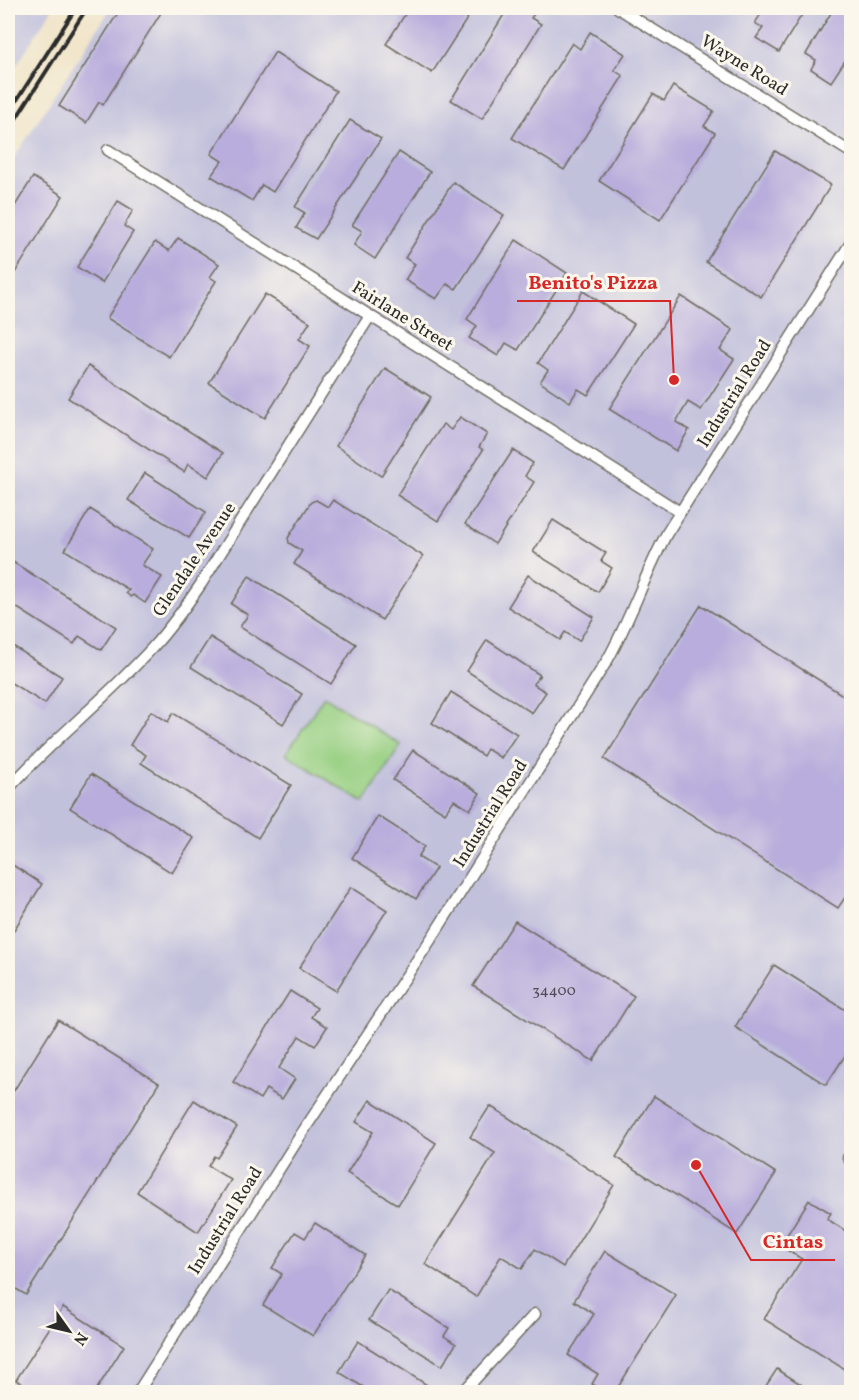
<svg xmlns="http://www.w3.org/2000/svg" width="859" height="1400" font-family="Vollkorn,serif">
<rect width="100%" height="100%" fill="#fbf7ec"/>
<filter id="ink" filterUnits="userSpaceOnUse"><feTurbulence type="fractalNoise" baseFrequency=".0167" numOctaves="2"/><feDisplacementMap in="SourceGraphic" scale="12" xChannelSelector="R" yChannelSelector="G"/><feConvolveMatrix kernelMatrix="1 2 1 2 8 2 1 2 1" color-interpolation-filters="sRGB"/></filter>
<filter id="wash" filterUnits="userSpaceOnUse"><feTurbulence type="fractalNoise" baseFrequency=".008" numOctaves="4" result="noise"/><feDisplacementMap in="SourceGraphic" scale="24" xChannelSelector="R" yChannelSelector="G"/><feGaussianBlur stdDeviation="1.35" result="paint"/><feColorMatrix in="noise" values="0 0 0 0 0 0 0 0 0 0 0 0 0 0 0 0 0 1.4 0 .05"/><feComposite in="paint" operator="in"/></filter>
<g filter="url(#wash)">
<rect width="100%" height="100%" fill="#f0e4c7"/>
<!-- industrial -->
<g fill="#c2c1dc">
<path d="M 8,8 L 53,8 L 8,78 Z"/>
<path d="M 111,8 L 851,8 L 851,1392 L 8,1392 L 8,167 Z"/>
</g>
<!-- green -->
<path fill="#97cf82" stroke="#617d56" stroke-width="1.5" d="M 324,696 L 401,745 L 364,803 L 286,754 Z"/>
<g id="blocks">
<!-- building -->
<g fill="#b8addc">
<path d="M 121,8 L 164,8 L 103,105 L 99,102 L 86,123 L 59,106 Z"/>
<path d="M 409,8 L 474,8 L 432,73 L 386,44 Z"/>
<path d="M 508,8 L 538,8 L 531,18 L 541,24 L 482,119 L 451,100 Z"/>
<path d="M 765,8 L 806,8 L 779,52 L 756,38 L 763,28 L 755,23 Z"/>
<path d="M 834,8 L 852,8 L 852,50 L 831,82 L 811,69 L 816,60 L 806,54 Z"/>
<path d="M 590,32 L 625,54 L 614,70 L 623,76 L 564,170 L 512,138 L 572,43 L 580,49 Z"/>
<path d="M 275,52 L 336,91 L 273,192 L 262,185 L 252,201 L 211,176 L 222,161 L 211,154 Z"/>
<path d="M 673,86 L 714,111 L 704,126 L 715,133 L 660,220 L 599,181 L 653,94 L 664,101 Z"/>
<path d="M 350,120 L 381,139 L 316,239 L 296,228 L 305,213 L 295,207 Z"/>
<path d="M 775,151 L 831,185 L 761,297 L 706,262 Z"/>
<path d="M 399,152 L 430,172 L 375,259 L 354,245 L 362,231 L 352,225 Z"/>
<path d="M 33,177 L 63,196 L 8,284 L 8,217 Z"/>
<path d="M 453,182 L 504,215 L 456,289 L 447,284 L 436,299 L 405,280 L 415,264 L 405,258 Z"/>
<path d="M 118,201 L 133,210 L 124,226 L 133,232 L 102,283 L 77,267 Z"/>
<path d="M 178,238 L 219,264 L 210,277 L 216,281 L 169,357 L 107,318 L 155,242 L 169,251 Z"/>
<path d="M 516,240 L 567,273 L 518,350 L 506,343 L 498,356 L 469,338 L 477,326 L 467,319 Z"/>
<path d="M 583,291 L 634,324 L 588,395 L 578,389 L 570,402 L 540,382 L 548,370 L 538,363 Z"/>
<path d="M 265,294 L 310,322 L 299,339 L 310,346 L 265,418 L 209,383 Z"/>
<path d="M 681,296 L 733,330 L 720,350 L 734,359 L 701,410 L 688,402 L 676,422 L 689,430 L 676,451 L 609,409 Z"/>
<path d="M 88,366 L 223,453 L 208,477 L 188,464 L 184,472 L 68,398 Z"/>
<path d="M 385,368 L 431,397 L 381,476 L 336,446 Z"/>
<path d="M 460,417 L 487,434 L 479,447 L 483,450 L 438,521 L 397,495 L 443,424 L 451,430 Z"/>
<path d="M 513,450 L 533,463 L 525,476 L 534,482 L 495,544 L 465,524 Z"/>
<path d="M 145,473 L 206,512 L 189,538 L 128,500 Z"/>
<path d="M 316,500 L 328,507 L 333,500 L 423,556 L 382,620 L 294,564 L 302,551 L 289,543 L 288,538 L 311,502 Z"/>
<path d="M 90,509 L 153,549 L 142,565 L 162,577 L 145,603 L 133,595 L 131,597 L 126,593 L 129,590 L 65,550 Z"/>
<path d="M 553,520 L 606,553 L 601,561 L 612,568 L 598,592 L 533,552 Z"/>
<path d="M 8,559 L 116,627 L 101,650 L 79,636 L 74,644 L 8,602 Z"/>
<path d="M 528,575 L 594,617 L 579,641 L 565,632 L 560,640 L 508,607 Z"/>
<path d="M 249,576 L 356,644 L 331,684 L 240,627 L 248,615 L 231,604 Z"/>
<path d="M 701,605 L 852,701 L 852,887 L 838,908 L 604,759 Z"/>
<path d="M 210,637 L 302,694 L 283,724 L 191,667 Z"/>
<path d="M 487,640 L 540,675 L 533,684 L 546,692 L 532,713 L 467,671 Z"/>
<path d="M 8,643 L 62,677 L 45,704 L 8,681 Z"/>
<path d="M 451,692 L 517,734 L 501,758 L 487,749 L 483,756 L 432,723 Z"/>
<path d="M 151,711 L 168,722 L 173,713 L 291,785 L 258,838 L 141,763 L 146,755 L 130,745 Z"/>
<path d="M 413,750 L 480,793 L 470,810 L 454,800 L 445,813 L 393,780 Z"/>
<path d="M 91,774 L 194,838 L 172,873 L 70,808 Z"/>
<path d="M 378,816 L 425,846 L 418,857 L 436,868 L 416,899 L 352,858 Z"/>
<path d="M 8,862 L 42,884 L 8,940 Z"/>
<path d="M 351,887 L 387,910 L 336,991 L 299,968 Z"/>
<path d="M 515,921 L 634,996 L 593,1061 L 473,986 Z"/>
<path d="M 774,965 L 852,1014 L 852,1045 L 826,1085 L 735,1027 Z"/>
<path d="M 290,991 L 317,1008 L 311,1017 L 327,1027 L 315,1046 L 299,1036 L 279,1068 L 295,1079 L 282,1099 L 266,1089 L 260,1099 L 233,1082 Z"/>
<path d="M 58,1020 L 159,1083 L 26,1295 L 8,1284 L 8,1100 Z"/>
<path d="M 654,1096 L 776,1173 L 737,1234 L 616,1157 Z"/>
<path d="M 194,1100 L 237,1127 L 217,1158 L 214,1156 L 208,1166 L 231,1180 L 198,1232 L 137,1192 Z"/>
<path d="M 370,1100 L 436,1143 L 398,1205 L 347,1173 L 373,1132 L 356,1122 Z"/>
<path d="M 490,1106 L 614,1185 L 563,1267 L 535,1249 L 522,1269 L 501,1256 L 476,1297 L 425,1264 L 495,1153 L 470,1137 Z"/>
<path d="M 809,1200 L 831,1213 L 827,1219 L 852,1235 L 852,1374 L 764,1319 L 802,1259 L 780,1246 Z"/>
<path d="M 315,1223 L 365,1255 L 313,1336 L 263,1305 L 282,1274 L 272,1268 L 295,1232 L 305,1238 Z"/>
<path d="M 605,1251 L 676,1295 L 615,1392 L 606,1392 L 592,1384 L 598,1374 L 568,1355 L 594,1314 L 574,1301 Z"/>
<path d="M 388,1290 L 449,1328 L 444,1336 L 456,1344 L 442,1366 L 369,1320 Z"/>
<path d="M 63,1307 L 124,1346 L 95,1392 L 35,1392 L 16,1380 Z"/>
<path d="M 358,1341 L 427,1385 L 423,1392 L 371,1392 L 339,1372 Z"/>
<path d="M 777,1369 L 813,1392 L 762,1392 Z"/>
</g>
</g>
</g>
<g filter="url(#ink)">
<use href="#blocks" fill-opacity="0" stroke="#706c62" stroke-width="1.5"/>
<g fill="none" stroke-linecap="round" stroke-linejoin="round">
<defs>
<g id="minor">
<path d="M 618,8 L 852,153"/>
<path d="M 108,150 L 680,512"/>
<path d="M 8,789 C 53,739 108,697 153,647 C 171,627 186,606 201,584 L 370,316"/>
<path d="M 848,1158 L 852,1161"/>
<path d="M 138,1392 L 302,1133 L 435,933 L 608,659 C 631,618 645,574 667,533 L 852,241"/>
<path d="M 463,1392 L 535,1314"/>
</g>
</defs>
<!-- minor casing -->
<use href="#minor" stroke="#706c62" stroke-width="13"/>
<!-- minor -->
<use href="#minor" stroke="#fff" stroke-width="10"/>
<!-- rail -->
<g stroke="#2b2b2b" stroke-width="4">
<path d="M 8,114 L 76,8"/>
<path d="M 8,131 L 87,8"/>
</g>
</g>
</g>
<g text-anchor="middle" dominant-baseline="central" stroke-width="6" stroke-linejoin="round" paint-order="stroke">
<!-- number labels -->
<g font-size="15" fill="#4e4c57">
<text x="554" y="991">34400</text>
</g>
<!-- street labels -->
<g font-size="18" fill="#2b2b2b" stroke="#fbf7ec">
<text transform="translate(744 66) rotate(32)">Wayne Road</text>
<text transform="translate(402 317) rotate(32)">Fairlane Street</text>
<text transform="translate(735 394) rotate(-58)">Industrial Road</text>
<text transform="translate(195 560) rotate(-56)">Glendale Avenue</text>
<text transform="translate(491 814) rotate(-58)">Industrial Road</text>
<text transform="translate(226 1221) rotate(-58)">Industrial Road</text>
</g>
</g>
<!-- callouts -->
<path fill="none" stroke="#d62828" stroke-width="2" d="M674 380L670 301H517M696 1165L751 1260H835"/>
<g fill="#d62828" stroke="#fbf7ec" stroke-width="2">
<circle cx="674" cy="380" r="6"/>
<circle cx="696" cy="1165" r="6"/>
</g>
<g font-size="20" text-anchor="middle" font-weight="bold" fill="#d62828" stroke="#fbf7ec" stroke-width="6" stroke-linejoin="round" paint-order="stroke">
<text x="593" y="289">Benito's Pizza</text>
<text x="793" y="1248">Cintas</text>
</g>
<!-- margin -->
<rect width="859" height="1400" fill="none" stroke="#fbf7ec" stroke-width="30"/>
<!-- north arrow -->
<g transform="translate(69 1331) rotate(124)" stroke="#fbf7ec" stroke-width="4.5" paint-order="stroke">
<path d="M0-4.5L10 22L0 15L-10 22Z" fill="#2b2b2b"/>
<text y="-9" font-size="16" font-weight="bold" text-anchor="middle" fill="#2b2b2b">N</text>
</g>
</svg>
